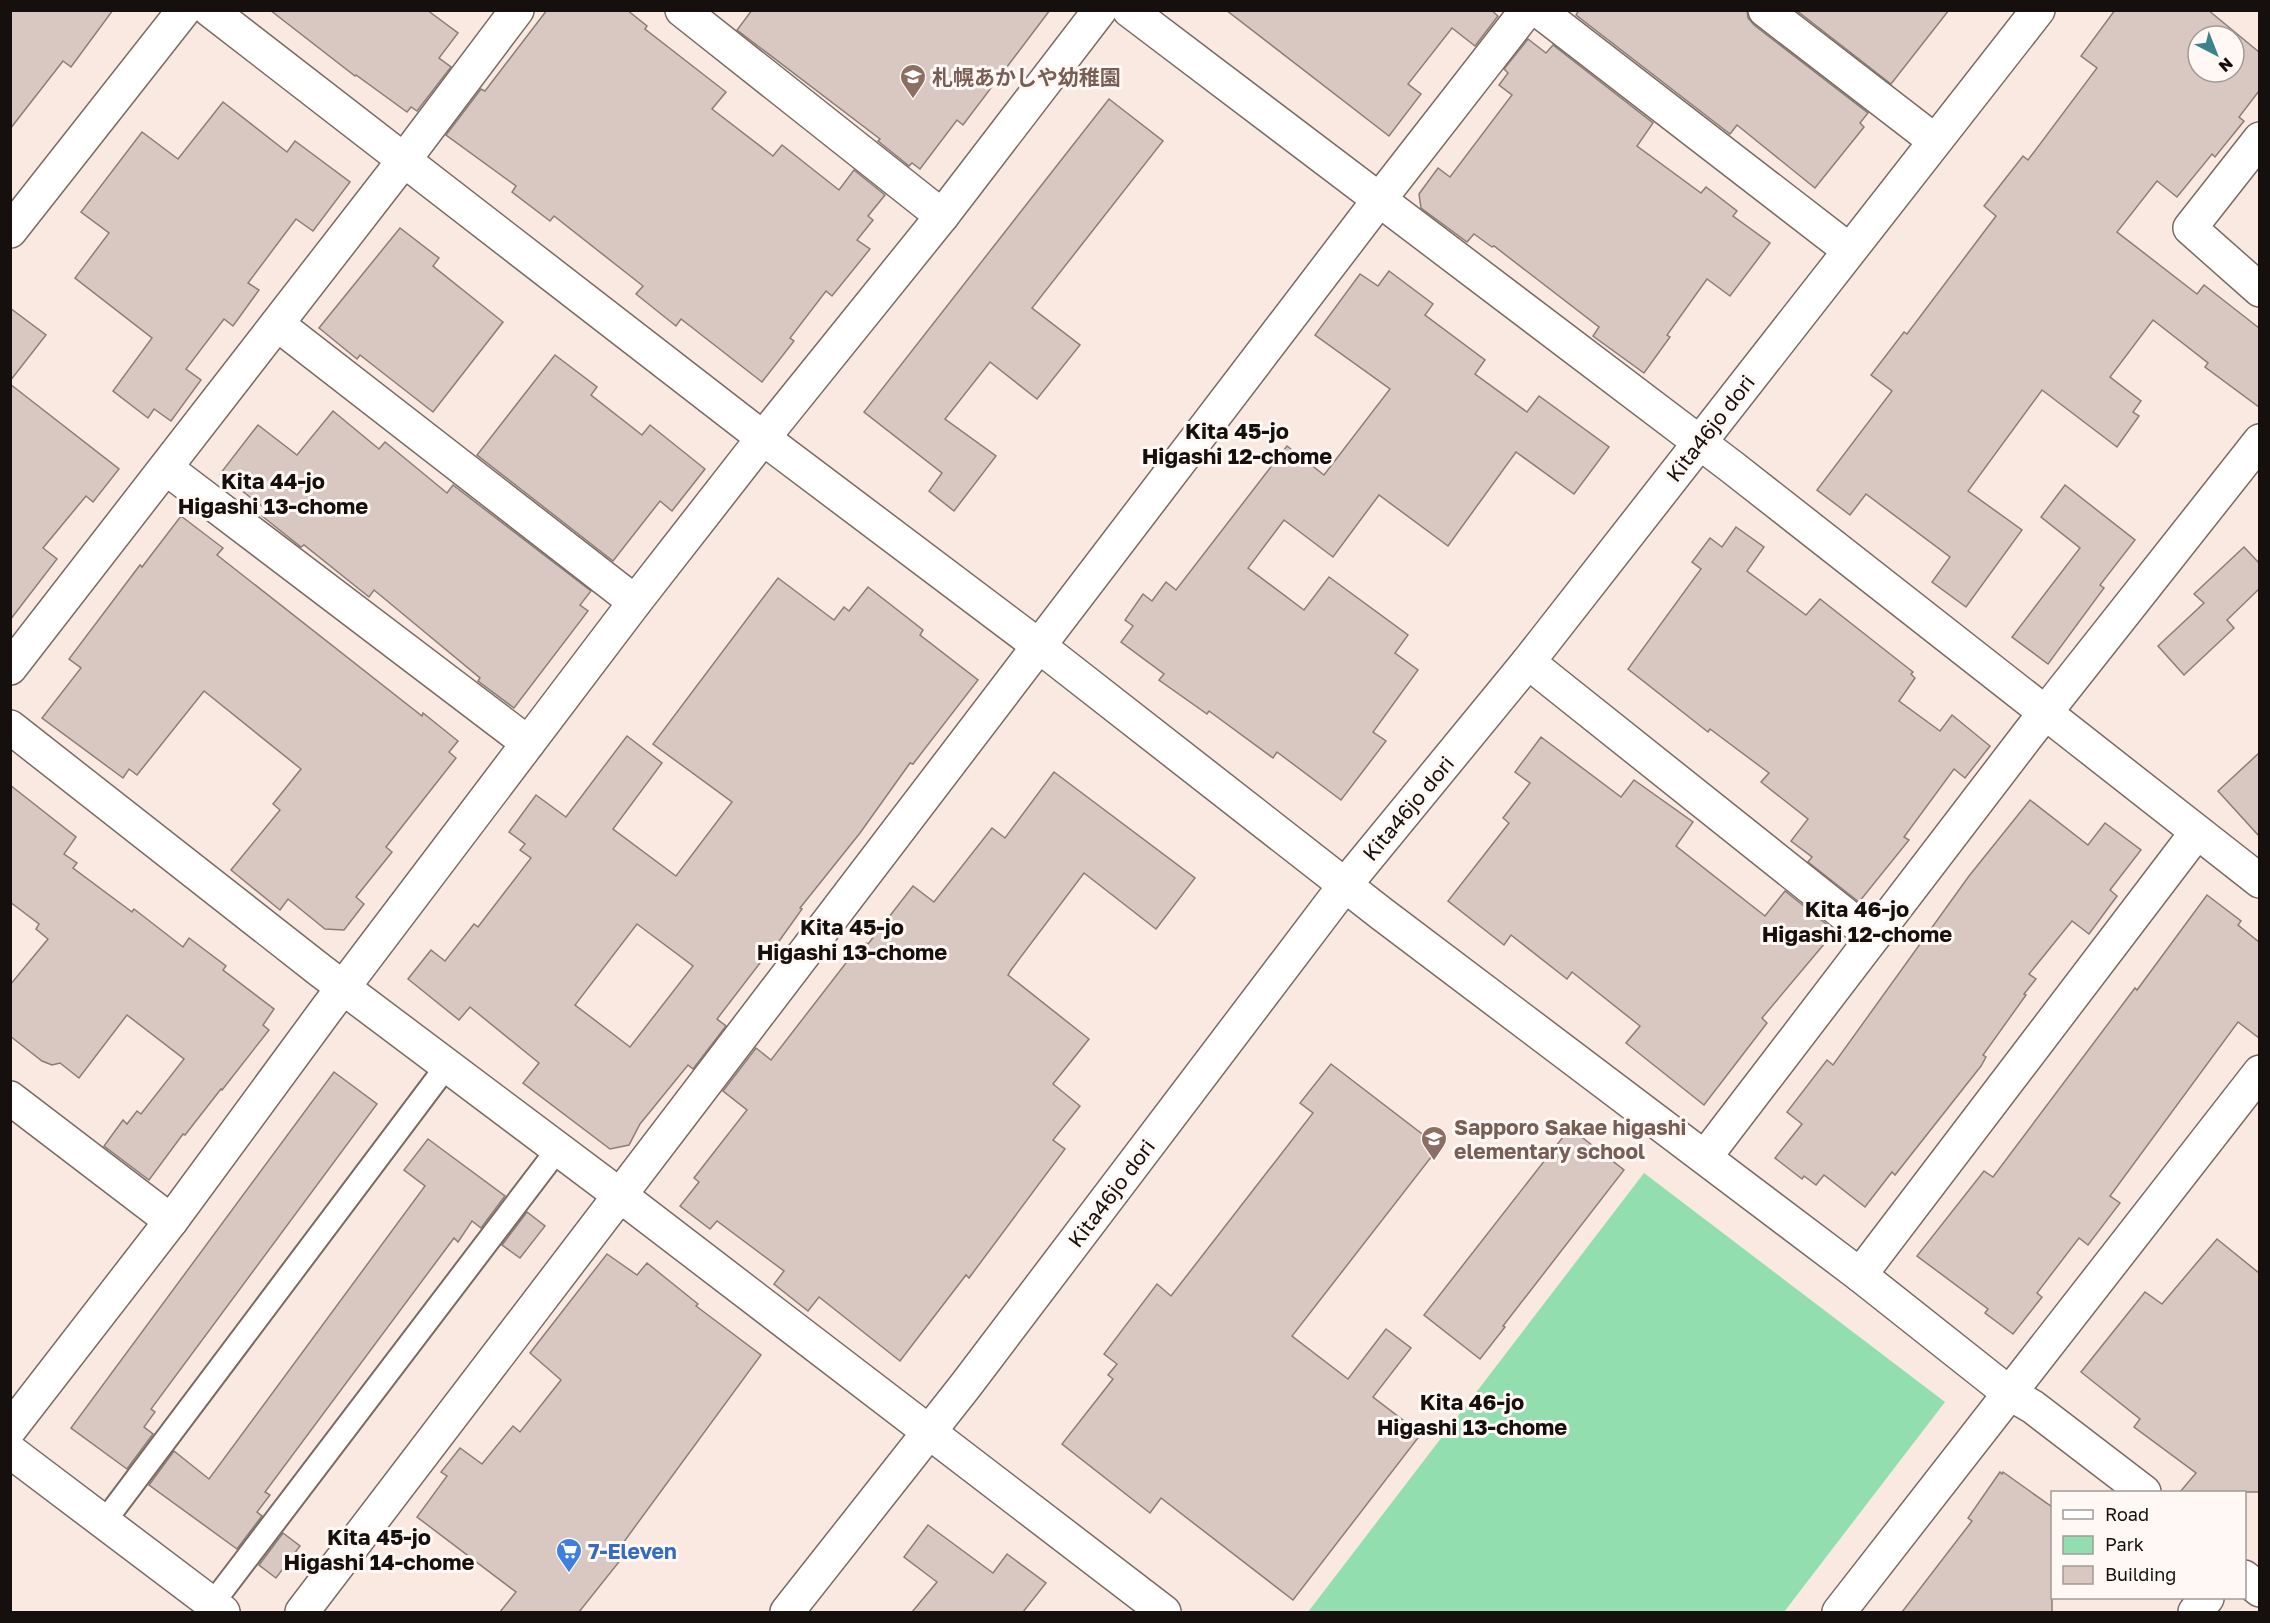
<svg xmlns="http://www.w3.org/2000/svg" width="2270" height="1623" font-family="'Golos Text','Noto Sans JP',sans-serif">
<rect width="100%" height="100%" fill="#f9e9e1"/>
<!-- green -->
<path fill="#92deae" d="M 1644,1173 L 1945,1402 L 1784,1612 L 1308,1612 Z"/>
<!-- building -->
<g fill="#d9c8c2" stroke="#8c7d77" stroke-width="1.5" fill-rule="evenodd">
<path d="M 10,10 L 113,10 L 71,67 L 63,61 L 10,129 Z"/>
<path d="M 270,10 L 427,10 L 458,33 L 439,58 L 451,67 L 417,111 L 411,107 L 407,112 L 356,75 L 355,76 Z"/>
<path d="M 547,10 L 627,10 L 647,26 L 645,29 L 726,92 L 712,109 L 773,156 L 782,145 L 839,190 L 854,170 L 885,195 L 868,216 L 873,220 L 857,240 L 870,249 L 832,296 L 826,291 L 790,338 L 794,341 L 762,382 L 681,319 L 676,326 L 636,294 L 643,286 L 554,216 L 550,221 L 512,192 L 516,186 L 446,135 L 481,89 L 485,91 Z"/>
<path d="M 752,10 L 1050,10 L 963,125 L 957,120 L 920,169 L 912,163 L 909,166 L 878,141 L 880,139 L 737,30 Z"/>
<path d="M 1226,10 L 1491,10 L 1498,16 L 1475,46 L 1452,28 L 1408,84 L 1421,94 L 1389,136 Z"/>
<path d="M 1579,10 L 1747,10 L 1748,18 L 1754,25 L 1868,113 L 1860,123 L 1864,127 L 1815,188 L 1737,125 L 1730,134 L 1576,15 Z"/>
<path d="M 1796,10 L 1949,10 L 1891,84 Z"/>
<path d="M 2115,10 L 2208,10 L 2259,52 L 2259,91 L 2239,117 L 2244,121 L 2215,157 L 2212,154 L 2177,197 L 2157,181 L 2117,232 L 2197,294 L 2204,285 L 2259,328 L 2259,407 L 2205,367 L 2208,363 L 2153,320 L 2110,377 L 2141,401 L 2133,412 L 2139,416 L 2117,447 L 2042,390 L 1968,491 L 2022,530 L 1966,607 L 1932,582 L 1950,557 L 1866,494 L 1850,515 L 1817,490 L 1892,391 L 1871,375 L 1904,332 L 1907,334 L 1996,216 L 1984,206 L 2023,156 L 2028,160 L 2097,68 L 2081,56 ZM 2198,36 L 2234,36 L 2234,72 L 2198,72 Z"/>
<path d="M 1528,39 L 1546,53 L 1553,45 L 1653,123 L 1637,146 L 1701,193 L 1706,187 L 1737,211 L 1733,216 L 1770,243 L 1730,296 L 1707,279 L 1667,335 L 1670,337 L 1644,373 L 1593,336 L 1599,327 L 1494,246 L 1492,247 L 1474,234 L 1467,242 L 1421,208 L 1419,194 L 1438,168 L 1450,177 L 1512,95 L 1499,85 L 1508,73 L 1504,69 Z"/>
<path d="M 1109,99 L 1163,141 L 1032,308 L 1080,345 L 1037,399 L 990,362 L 945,419 L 996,456 L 954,511 L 929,491 L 942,473 L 864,412 Z"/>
<path d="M 223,102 L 287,152 L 295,141 L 350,182 L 313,231 L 296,219 L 248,283 L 259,290 L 233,326 L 224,319 L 186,369 L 201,380 L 171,421 L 154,409 L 148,418 L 113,391 L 152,338 L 75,278 L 109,233 L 81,212 L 142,132 L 178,159 Z"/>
<path d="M 400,228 L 439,258 L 433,266 L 503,322 L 433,412 L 360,355 L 357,359 L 319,328 Z"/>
<path d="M 1389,271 L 1433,304 L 1425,315 L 1485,360 L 1475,374 L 1527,412 L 1539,396 L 1609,447 L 1574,494 L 1516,452 L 1448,546 L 1379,495 L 1333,557 L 1284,520 L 1248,568 L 1304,610 L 1329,577 L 1408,635 L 1395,653 L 1418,670 L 1373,732 L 1386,741 L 1341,800 L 1277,752 L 1273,758 L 1209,711 L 1207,714 L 1159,680 L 1164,674 L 1121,642 L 1133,626 L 1125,620 L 1143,594 L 1152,601 L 1166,582 L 1176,590 L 1287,446 L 1324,475 L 1390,389 L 1315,335 L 1360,274 L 1378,286 Z"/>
<path d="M 10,308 L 46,335 L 10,381 Z"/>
<path d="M 555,355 L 597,387 L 591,395 L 642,435 L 650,425 L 705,469 L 672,511 L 660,501 L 613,561 L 477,455 Z"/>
<path d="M 10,384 L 119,469 L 93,502 L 86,496 L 43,548 L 57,559 L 10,620 Z"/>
<path d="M 333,411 L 379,449 L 385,442 L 447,493 L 453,485 L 591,591 L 580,605 L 588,611 L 514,708 L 478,681 L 480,678 L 374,590 L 369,597 L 304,545 L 301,547 L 262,516 L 267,510 L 220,474 L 258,425 L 297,455 Z"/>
<path d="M 2065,485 L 2135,540 L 2100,585 L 2104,588 L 2048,664 L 2012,637 L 2080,548 L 2041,517 Z"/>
<path d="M 181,516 L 223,548 L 217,555 L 422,716 L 423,713 L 458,741 L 449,752 L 456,758 L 386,847 L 392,852 L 356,897 L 364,904 L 344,930 L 325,929 L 288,899 L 280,910 L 231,870 L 280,810 L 273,804 L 301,769 L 204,691 L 137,775 L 129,769 L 123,778 L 42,718 L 81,668 L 69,659 L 140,565 L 142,567 Z"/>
<path d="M 1736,527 L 1764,547 L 1747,571 L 1806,615 L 1820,599 L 1913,672 L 1911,674 L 1915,678 L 1899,701 L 1940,731 L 1952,715 L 1990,746 L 1965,778 L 1954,769 L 1904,837 L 1909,840 L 1859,902 L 1808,862 L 1812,857 L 1791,841 L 1808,819 L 1761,782 L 1769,773 L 1710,729 L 1708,732 L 1628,669 L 1701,569 L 1692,562 L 1710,538 L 1722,547 Z"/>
<path d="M 2244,547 L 2259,563 L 2259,589 L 2227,620 L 2234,628 L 2184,675 L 2158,646 L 2204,603 L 2194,594 Z"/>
<path d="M 778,578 L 834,620 L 844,607 L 849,611 L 868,587 L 923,630 L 920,635 L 978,680 L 913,764 L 910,763 L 860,833 L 800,908 L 802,909 L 772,951 L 770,950 L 717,1019 L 726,1026 L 693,1069 L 688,1065 L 640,1124 L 629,1145 L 610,1149 L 523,1083 L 539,1063 L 470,1007 L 459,1020 L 408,979 L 431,950 L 445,961 L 474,924 L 478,927 L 531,858 L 520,850 L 525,844 L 509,832 L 536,795 L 566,817 L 627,736 L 662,763 L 613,829 L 676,876 L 732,802 L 653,744 ZM 637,924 L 693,966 L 630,1047 L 575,1005 Z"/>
<path d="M 1541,737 L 1621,797 L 1634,780 L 1693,822 L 1676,846 L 1765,916 L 1785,891 L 1835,931 L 1762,1018 L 1767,1023 L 1704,1105 L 1626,1043 L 1640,1026 L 1572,972 L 1567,979 L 1511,935 L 1504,945 L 1448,901 L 1509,823 L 1503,818 L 1530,783 L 1515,772 Z"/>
<path d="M 2259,753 L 2259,836 L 2218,791 Z"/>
<path d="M 1054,772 L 1195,878 L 1156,929 L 1084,873 L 1011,970 L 1008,975 L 1089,1039 L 1053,1084 L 1080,1106 L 1053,1140 L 1065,1149 L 969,1278 L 966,1275 L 900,1361 L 819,1297 L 808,1311 L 774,1284 L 784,1271 L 717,1221 L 710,1229 L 680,1206 L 699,1182 L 694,1178 L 747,1110 L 723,1091 L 756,1048 L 771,1060 L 856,950 L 859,952 L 866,943 L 868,944 L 913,886 L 934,902 L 992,828 L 1005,838 Z"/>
<path d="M 10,785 L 76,837 L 64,854 L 77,863 L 73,868 L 132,912 L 134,909 L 183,947 L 189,938 L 226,966 L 223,970 L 274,1009 L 263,1025 L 269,1030 L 222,1090 L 221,1089 L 185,1135 L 183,1134 L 149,1180 L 104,1146 L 123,1120 L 127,1124 L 137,1111 L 141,1114 L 184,1059 L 127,1015 L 79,1078 L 60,1063 L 52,1065 L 42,1061 L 10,1036 L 10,985 L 48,939 L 36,929 L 39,924 L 10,902 Z"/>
<path d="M 2030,800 L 2088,845 L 2105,823 L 2141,850 L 2110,890 L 2117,896 L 2089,934 L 2072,921 L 2029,974 L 2036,979 L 2024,994 L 2026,995 L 1983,1055 L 1986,1057 L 1981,1066 L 1895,1175 L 1892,1172 L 1865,1207 L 1824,1175 L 1816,1185 L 1804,1176 L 1802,1179 L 1775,1158 L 1802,1124 L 1787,1112 L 1827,1060 L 1833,1065 L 1969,876 Z"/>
<path d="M 2207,895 L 2241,921 L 2238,925 L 2259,942 L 2259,1038 L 2238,1022 L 2110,1196 L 2120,1203 L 2088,1245 L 2079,1238 L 2037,1293 L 2042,1297 L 2013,1334 L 1985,1313 L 1988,1309 L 1917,1256 L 1984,1171 L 1993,1177 L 2135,988 L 2137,990 Z"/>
<path d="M 1331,1064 L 1439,1147 L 1292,1336 L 1348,1379 L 1386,1329 L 1411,1348 L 1373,1397 L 1421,1434 L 1293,1600 L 1161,1498 L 1150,1513 L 1062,1444 L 1113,1379 L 1108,1375 L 1117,1364 L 1104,1354 L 1157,1284 L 1171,1296 L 1313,1113 L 1300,1103 Z"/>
<path d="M 334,1072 L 377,1104 L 151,1409 L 155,1412 L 144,1427 L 153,1434 L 127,1469 L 71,1428 Z"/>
<path d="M 1570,1128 L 1624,1170 L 1503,1326 L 1505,1327 L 1480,1359 L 1424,1315 Z"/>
<path d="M 428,1139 L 505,1196 L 481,1228 L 472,1221 L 458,1242 L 454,1238 L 265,1492 L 270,1495 L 257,1512 L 262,1516 L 237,1549 L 149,1485 L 174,1451 L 209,1479 L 425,1186 L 404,1170 Z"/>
<path d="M 527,1212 L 545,1226 L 520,1258 L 502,1245 Z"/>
<path d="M 2217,1239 L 2259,1273 L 2259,1492 L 2180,1492 L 2196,1473 L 2134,1427 L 2140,1419 L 2081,1372 L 2145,1292 L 2162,1304 Z"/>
<path d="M 607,1254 L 637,1275 L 647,1263 L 698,1304 L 696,1306 L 761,1355 L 623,1543 L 630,1548 L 579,1612 L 500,1612 L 516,1592 L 417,1517 L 447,1476 L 441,1472 L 460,1448 L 482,1464 L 513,1426 L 520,1432 L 561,1380 L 530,1353 Z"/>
<path d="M 2000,1472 L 2002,1474 L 2003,1472 L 2052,1507 L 2052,1612 L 1902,1612 L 1972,1521 L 1968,1518 Z"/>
<path d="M 928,1525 L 993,1573 L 1007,1554 L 1046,1583 L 1023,1612 L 912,1612 L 937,1582 L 904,1557 Z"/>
<path d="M 283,1533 L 300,1546 L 276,1578 L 259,1565 Z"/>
</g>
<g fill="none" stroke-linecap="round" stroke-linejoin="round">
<defs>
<g id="service">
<path d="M 104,1522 L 446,1067"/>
<path d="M 212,1604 L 558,1149"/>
</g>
<g id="minor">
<path d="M 210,10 L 763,438 L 1039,646 L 1382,914 L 1860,1275 L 2009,1393 L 2033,1407 L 2144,1492"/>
<path d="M 682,10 L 942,216"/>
<path d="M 1129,10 L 1732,467 L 2260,881"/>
<path d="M 1538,10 L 1849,250"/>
<path d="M 1765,10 L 1935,141"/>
<path d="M 2260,139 L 2190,228 L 2260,290"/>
<path d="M 10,231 L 184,10"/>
<path d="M 277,324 L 635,602"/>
<path d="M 166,468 L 528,743"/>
<path d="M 1528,662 L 1873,937"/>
<path d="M 10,668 L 404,160 L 517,10"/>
<path d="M 10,727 L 321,971 L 634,1206 L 1164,1612"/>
<path d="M 10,1098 L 171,1221"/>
<path d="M 1705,1157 L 2030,732 L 2260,441"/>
<path d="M 1860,1275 L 2197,832"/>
<path d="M 10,1429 L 171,1221 L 326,1010 L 635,602 L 763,438 L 942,216 L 1100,10"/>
<path d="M 10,1451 L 223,1612"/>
<path d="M 2244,1577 L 2260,1590"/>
<path d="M 302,1612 L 1379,200 L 1527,10"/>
<path d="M 1839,1612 L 2260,1072"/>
<path d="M 2195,1612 L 2207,1598"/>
</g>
<path id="tertiary" d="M 787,1612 L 966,1385 L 1345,885 L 1528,662 L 2038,10"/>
</defs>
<!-- service casing -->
<use href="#service" stroke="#796b64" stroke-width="26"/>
<!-- minor casing -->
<use href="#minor" stroke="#796b64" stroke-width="36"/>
<!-- tertiary casing -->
<use href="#tertiary" stroke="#796b64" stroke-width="36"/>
<!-- service -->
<use href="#service" stroke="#fff" stroke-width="22"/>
<!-- minor -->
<use href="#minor" stroke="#fff" stroke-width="33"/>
<!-- tertiary -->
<use href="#tertiary" stroke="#fff" stroke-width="33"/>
</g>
<!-- icons -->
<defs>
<symbol id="school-pin" viewBox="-11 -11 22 30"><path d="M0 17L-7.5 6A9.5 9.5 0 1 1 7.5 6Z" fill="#8d6e63" stroke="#fff8f5"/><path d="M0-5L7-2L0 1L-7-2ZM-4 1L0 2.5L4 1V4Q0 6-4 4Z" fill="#fff"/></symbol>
<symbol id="supermarket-pin" viewBox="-11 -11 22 30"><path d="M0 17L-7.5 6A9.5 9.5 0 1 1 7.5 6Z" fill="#3f7fe0" stroke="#fff8f5"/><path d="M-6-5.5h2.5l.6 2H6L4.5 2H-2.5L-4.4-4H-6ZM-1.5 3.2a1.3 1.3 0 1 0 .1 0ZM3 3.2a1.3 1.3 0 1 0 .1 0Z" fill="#fff"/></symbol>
</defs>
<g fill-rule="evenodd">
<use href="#school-pin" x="898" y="62" width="30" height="40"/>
<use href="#school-pin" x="1419" y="1124" width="30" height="40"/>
<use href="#supermarket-pin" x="554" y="1536" width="30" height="40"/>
</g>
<g text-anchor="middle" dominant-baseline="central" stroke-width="6" stroke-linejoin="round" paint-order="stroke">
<!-- education labels -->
<g font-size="21" font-weight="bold" fill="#785e54" stroke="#fff8f5" text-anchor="start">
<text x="932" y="77">札幌あかしや幼稚園</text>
<text x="1454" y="1127">Sapporo Sakae higashi<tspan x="1454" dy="24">elementary school</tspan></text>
</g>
<!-- street labels -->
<g font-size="21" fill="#150f0d" stroke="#fff8f5">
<text transform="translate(1710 428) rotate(-52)">Kita46jo dori</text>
<text transform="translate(1408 808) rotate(-50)">Kita46jo dori</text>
<text transform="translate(1111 1193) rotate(-53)">Kita46jo dori</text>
</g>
<!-- shop labels -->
<g font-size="21" font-weight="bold" fill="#366cbe" stroke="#fff8f5" text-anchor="start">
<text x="588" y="1551">7-Eleven</text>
</g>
<!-- neighbourhood labels -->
<g font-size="22" font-weight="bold" fill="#150f0d" stroke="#fff8f5">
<text x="1237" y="430">Kita 45-jo<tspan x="1237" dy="25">Higashi 12-chome</tspan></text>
<text x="273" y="480">Kita 44-jo<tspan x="273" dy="25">Higashi 13-chome</tspan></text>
<text x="1857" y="908">Kita 46-jo<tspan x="1857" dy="25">Higashi 12-chome</tspan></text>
<text x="852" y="926">Kita 45-jo<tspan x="852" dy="25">Higashi 13-chome</tspan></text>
<text x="1472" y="1401">Kita 46-jo<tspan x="1472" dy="25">Higashi 13-chome</tspan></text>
<text x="379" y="1536">Kita 45-jo<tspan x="379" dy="25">Higashi 14-chome</tspan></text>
</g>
</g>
<!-- border -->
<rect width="2270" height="1623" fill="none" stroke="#150f0d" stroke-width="24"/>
<!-- legend -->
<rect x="2051" y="1491" width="195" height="108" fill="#fff8f5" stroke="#a19b98" stroke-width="1.5"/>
<rect x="2063" y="1510" width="30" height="9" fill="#ffffff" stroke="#a19b98" stroke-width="1.5"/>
<text x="2105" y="1521" font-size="18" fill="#150f0d">Road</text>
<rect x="2063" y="1536" width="30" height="18" fill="#92deae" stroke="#a19b98" stroke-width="1.5"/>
<text x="2105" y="1551" font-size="18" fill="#150f0d">Park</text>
<rect x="2063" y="1566" width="30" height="18" fill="#d9c8c2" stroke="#a19b98" stroke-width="1.5"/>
<text x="2105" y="1581" font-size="18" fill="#150f0d">Building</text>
<!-- north arrow -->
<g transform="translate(2216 54) rotate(138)"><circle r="28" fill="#fff8f5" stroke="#a19b98" stroke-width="1.5"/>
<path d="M0-4.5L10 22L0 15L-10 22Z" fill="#3b828a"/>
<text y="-9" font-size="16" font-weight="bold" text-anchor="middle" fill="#150f0d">N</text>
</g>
</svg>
